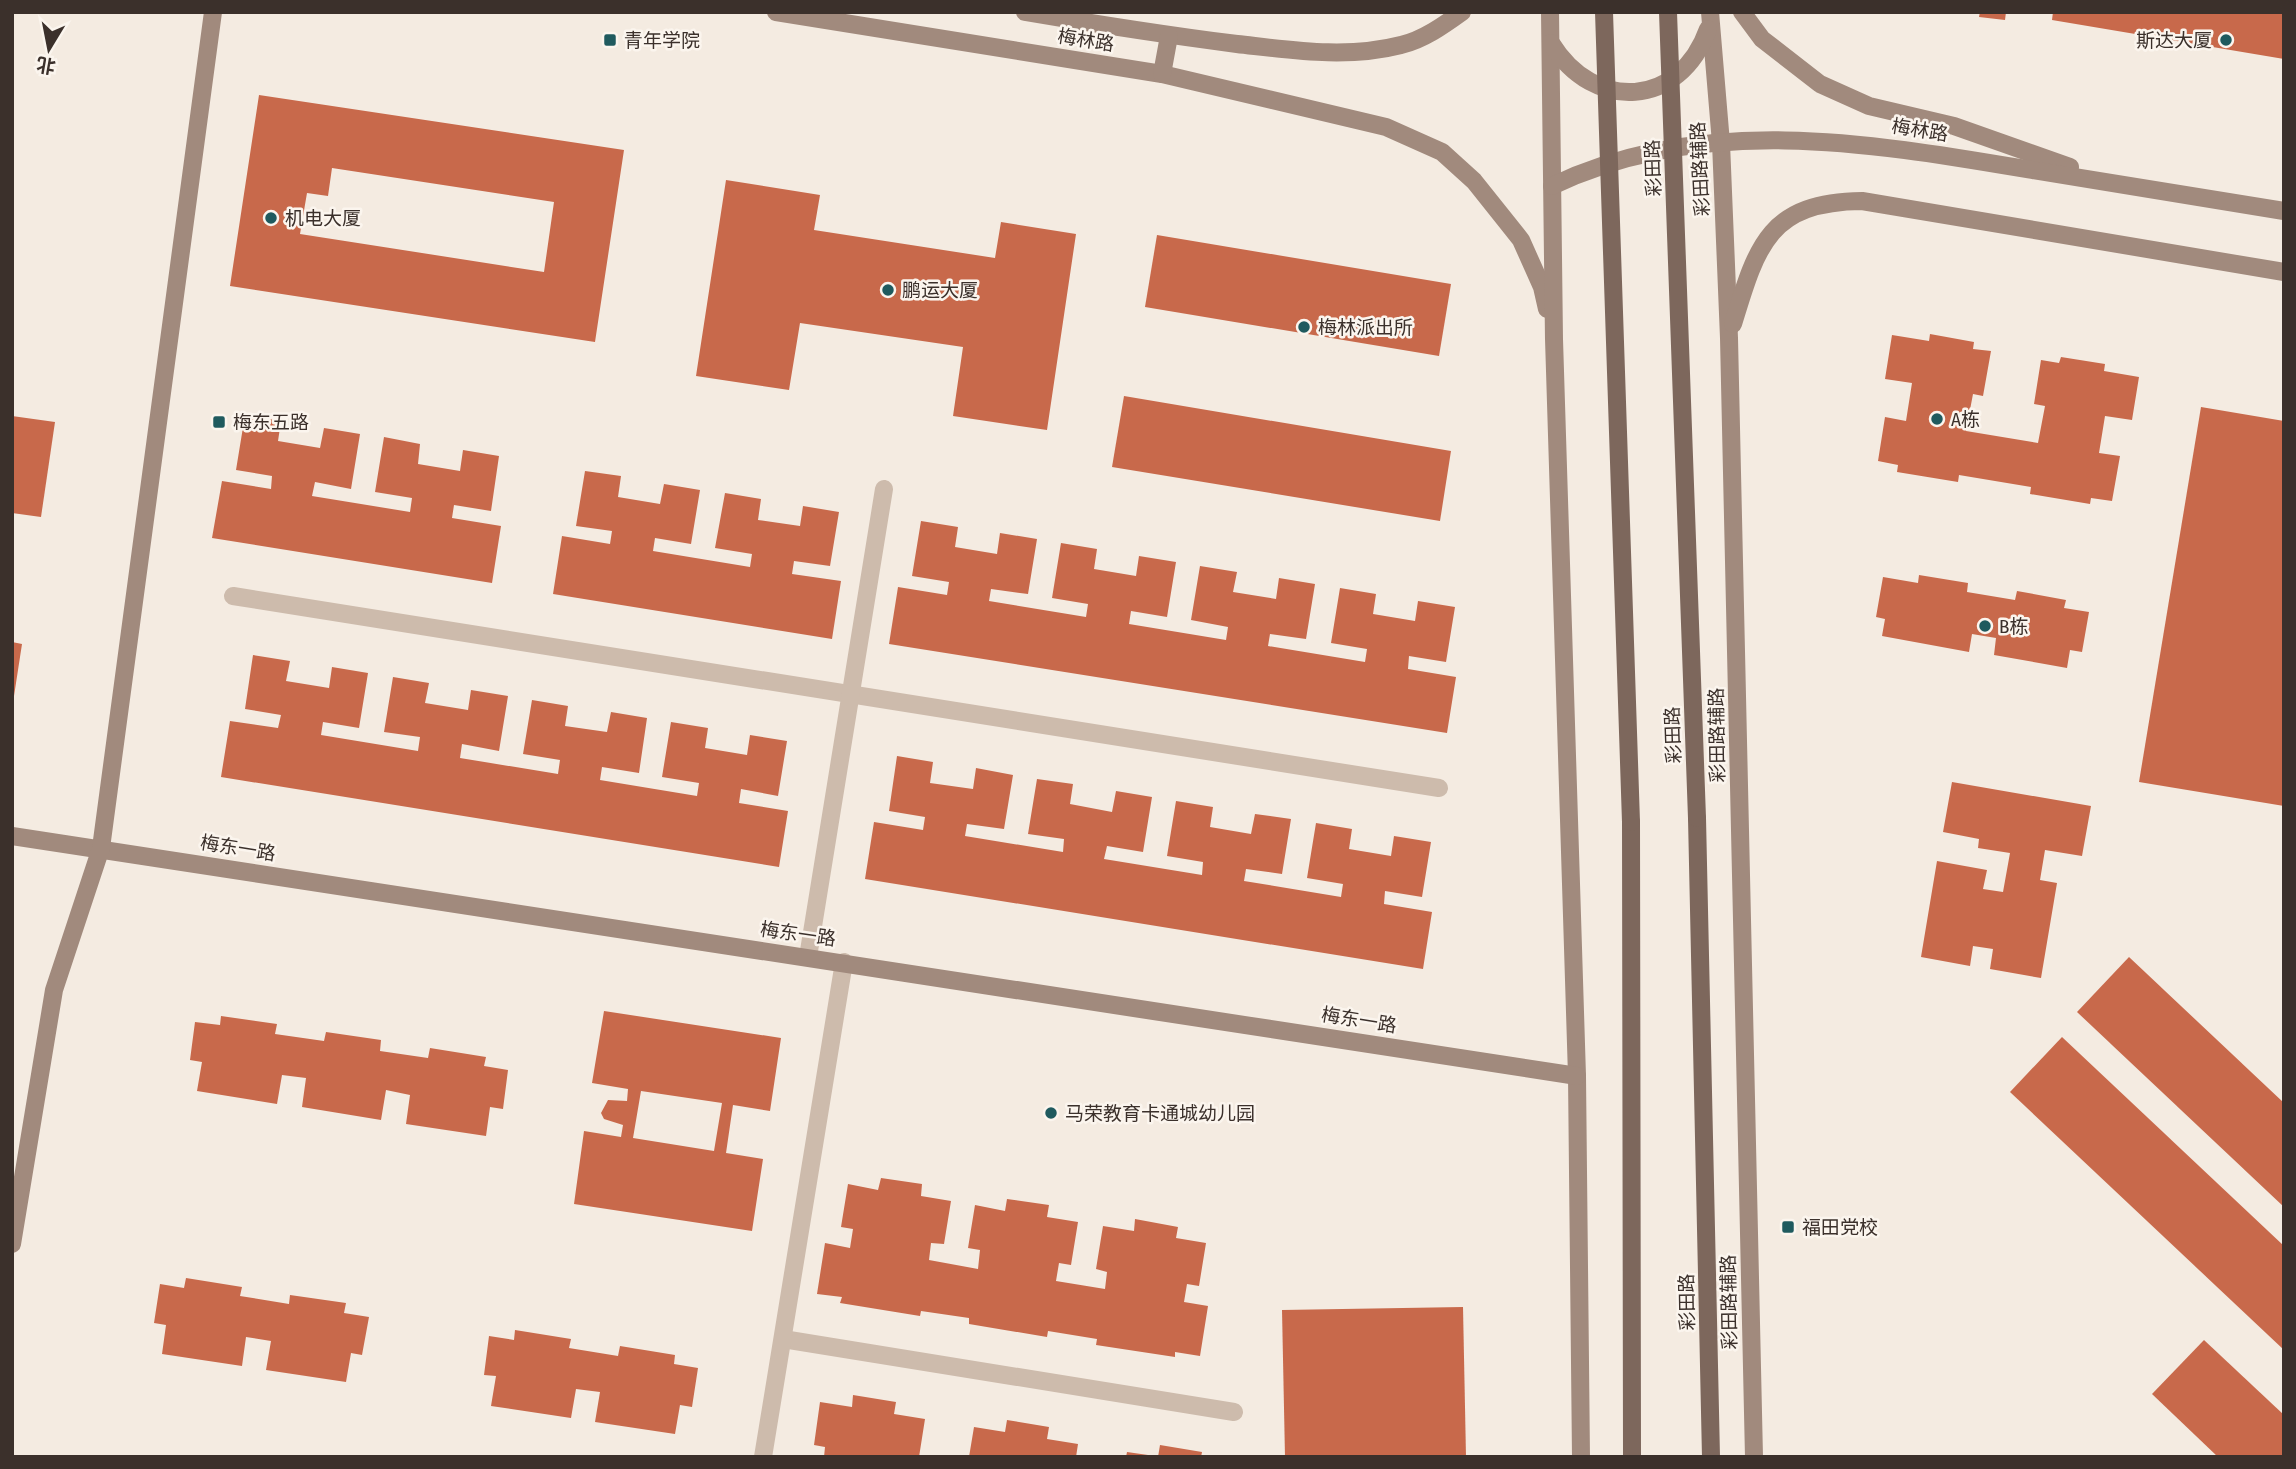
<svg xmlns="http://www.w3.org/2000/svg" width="2296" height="1469" font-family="'Fira Sans Condensed','Noto Sans SC',sans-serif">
<rect width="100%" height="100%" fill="#f4ebe1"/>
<!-- building -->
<g fill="#c8694b" fill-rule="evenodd">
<path d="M 1980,12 L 2006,12 L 2005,20 L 1979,17 Z"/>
<path d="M 2053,12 L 2284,12 L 2284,59 L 2052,20 Z"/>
<path d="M 259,95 L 624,150 L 595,342 L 230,286 ZM 332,168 L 554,202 L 544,272 L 300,234 L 307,193 L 328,196 Z"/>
<path d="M 726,180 L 820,195 L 814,230 L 995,258 L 1001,222 L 1076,234 L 1047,430 L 953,416 L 963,347 L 800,323 L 789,390 L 696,376 Z"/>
<path d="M 1157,235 L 1451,284 L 1439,356 L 1145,307 Z"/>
<path d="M 1930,334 L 1974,342 L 1973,349 L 1991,351 L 1983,396 L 1973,394 L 1966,431 L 2038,443 L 2045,406 L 2034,404 L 2041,360 L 2059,363 L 2061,357 L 2105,364 L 2104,371 L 2139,377 L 2132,420 L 2105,416 L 2099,453 L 2120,456 L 2112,501 L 2091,498 L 2090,504 L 2030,494 L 2031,487 L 1959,475 L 1958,482 L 1897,472 L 1898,465 L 1878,461 L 1885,417 L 1906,421 L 1912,383 L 1885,379 L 1892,335 L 1929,341 Z"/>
<path d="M 1124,396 L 1451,451 L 1440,521 L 1112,467 Z"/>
<path d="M 2201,407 L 2284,421 L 2284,806 L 2139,782 Z"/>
<path d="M 245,415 L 281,421 L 278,441 L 320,448 L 324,428 L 360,434 L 351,489 L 315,482 L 312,496 L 410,512 L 412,498 L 375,492 L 384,437 L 420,444 L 418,464 L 460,471 L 463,450 L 499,456 L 491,511 L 454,505 L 452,518 L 501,526 L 492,583 L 212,538 L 222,481 L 271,489 L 272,476 L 236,470 Z"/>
<path d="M 12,416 L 55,422 L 41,517 L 12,513 Z"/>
<path d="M 585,471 L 621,476 L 618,497 L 660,504 L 664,484 L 700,490 L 691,544 L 655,538 L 653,551 L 750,567 L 752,554 L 715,548 L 725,493 L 761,499 L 758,520 L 800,526 L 803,506 L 839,512 L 830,566 L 794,561 L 792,574 L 841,581 L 832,639 L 553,594 L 562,536 L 610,544 L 612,531 L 576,526 Z"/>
<path d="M 921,521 L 958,527 L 955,547 L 997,554 L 1000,533 L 1037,539 L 1028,594 L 991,589 L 989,601 L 1086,617 L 1088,604 L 1052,598 L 1061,543 L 1097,549 L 1094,569 L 1136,576 L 1139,556 L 1176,562 L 1167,617 L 1131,611 L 1129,624 L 1226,640 L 1228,627 L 1191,620 L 1200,566 L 1237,572 L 1233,592 L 1276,599 L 1279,578 L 1315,584 L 1306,639 L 1270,634 L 1268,646 L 1365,662 L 1367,649 L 1331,643 L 1340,588 L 1376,594 L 1373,614 L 1415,621 L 1418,601 L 1455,607 L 1446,662 L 1409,656 L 1408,669 L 1456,677 L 1447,733 L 889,644 L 898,587 L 947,595 L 949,582 L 912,576 Z"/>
<path d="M 1919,575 L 1968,583 L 1967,592 L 2015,600 L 2017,591 L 2066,600 L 2064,608 L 2089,612 L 2082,652 L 2070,650 L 2067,668 L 1994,655 L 1996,638 L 1972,634 L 1969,652 L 1882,636 L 1885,619 L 1876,617 L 1883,577 L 1918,583 Z"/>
<path d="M 12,642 L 22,644 L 14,696 L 12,696 Z"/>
<path d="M 253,655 L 290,661 L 286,681 L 329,688 L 332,667 L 368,673 L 359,728 L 323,722 L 321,735 L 418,751 L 420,737 L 384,732 L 393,677 L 429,683 L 425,703 L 468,710 L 471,690 L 508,696 L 499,751 L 462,744 L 460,758 L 558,774 L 560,760 L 523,754 L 532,700 L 568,706 L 565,726 L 607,732 L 611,712 L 647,718 L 639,773 L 602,767 L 600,780 L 697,796 L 699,783 L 662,777 L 671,722 L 708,728 L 705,748 L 747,755 L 750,735 L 787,741 L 778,796 L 741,789 L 739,803 L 788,811 L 779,867 L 221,777 L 230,721 L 278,728 L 281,715 L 245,709 Z"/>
<path d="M 897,756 L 933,762 L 930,783 L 973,789 L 976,768 L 1013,775 L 1004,829 L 967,824 L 965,836 L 1063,852 L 1064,839 L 1028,834 L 1037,779 L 1073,784 L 1070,804 L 1112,812 L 1116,791 L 1152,797 L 1143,852 L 1107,846 L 1104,859 L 1202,875 L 1203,862 L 1167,856 L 1176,801 L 1213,807 L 1210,827 L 1251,834 L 1255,814 L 1291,819 L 1282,874 L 1246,869 L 1244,881 L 1341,897 L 1343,884 L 1307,878 L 1316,823 L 1352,829 L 1349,849 L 1391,856 L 1394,836 L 1431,842 L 1422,897 L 1385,891 L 1384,904 L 1432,912 L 1423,969 L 865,879 L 874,822 L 923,830 L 925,817 L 889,811 Z"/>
<path d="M 1952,782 L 2091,806 L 2082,856 L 2045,850 L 2040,880 L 2057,883 L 2041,978 L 1990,969 L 1993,949 L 1973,946 L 1970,966 L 1921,957 L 1937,861 L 1987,870 L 1983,889 L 2003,892 L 2010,853 L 1978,848 L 1979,839 L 1943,832 Z"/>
<path d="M 2129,957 L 2284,1103 L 2284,1207 L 2077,1012 Z"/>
<path d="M 604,1011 L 781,1038 L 770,1111 L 733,1105 L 726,1153 L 763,1159 L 752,1231 L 574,1204 L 584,1131 L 621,1137 L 623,1125 L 604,1119 L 601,1113 L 608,1100 L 627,1101 L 628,1089 L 592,1083 ZM 641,1091 L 722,1103 L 714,1151 L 633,1138 Z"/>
<path d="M 221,1016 L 277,1024 L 275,1034 L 324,1041 L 326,1032 L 381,1040 L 380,1051 L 428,1058 L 430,1048 L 486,1057 L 484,1066 L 508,1070 L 503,1109 L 490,1107 L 486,1136 L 406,1124 L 410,1095 L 386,1090 L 381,1120 L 302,1107 L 306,1078 L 282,1075 L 277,1104 L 197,1091 L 202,1062 L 190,1060 L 195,1022 L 220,1025 Z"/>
<path d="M 2062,1037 L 2284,1246 L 2284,1350 L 2010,1092 Z"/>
<path d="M 881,1178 L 922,1184 L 921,1196 L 951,1201 L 944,1244 L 931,1243 L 929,1260 L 978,1269 L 980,1250 L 968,1248 L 975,1205 L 1005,1211 L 1007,1199 L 1049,1205 L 1047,1217 L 1078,1222 L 1071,1265 L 1059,1263 L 1056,1281 L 1105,1289 L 1107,1272 L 1096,1269 L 1103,1226 L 1134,1231 L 1135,1219 L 1178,1227 L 1176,1238 L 1206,1243 L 1199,1286 L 1187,1284 L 1184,1302 L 1208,1306 L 1200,1356 L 1175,1352 L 1175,1357 L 1096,1345 L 1097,1339 L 1048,1331 L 1047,1337 L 969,1324 L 969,1318 L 921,1311 L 920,1316 L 840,1303 L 842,1297 L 817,1294 L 825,1243 L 850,1248 L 853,1229 L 841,1227 L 848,1184 L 878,1190 Z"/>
<path d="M 186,1278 L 242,1287 L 240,1296 L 289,1304 L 290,1295 L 346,1303 L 344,1313 L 369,1317 L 362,1355 L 351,1353 L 346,1382 L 266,1370 L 271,1341 L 246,1337 L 242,1366 L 162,1354 L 166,1325 L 154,1323 L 160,1284 L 184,1288 Z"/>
<path d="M 1463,1307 L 1466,1457 L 1285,1457 L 1282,1310 Z"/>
<path d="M 515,1330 L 571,1339 L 569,1348 L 618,1356 L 620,1346 L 675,1355 L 674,1364 L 698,1368 L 692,1407 L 680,1405 L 675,1434 L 595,1422 L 600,1392 L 576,1389 L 571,1418 L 491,1406 L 496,1376 L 484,1375 L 489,1336 L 514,1340 Z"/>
<path d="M 2204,1340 L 2284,1415 L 2284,1457 L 2218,1457 L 2152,1394 Z"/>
<path d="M 853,1395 L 896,1402 L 894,1414 L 925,1419 L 919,1457 L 824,1457 L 825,1447 L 814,1445 L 820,1402 L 852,1407 Z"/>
<path d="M 1007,1420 L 1049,1427 L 1047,1439 L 1078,1444 L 1076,1457 L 969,1457 L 974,1427 L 1005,1432 Z"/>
<path d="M 1160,1445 L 1202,1452 L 1201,1457 L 1158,1457 Z"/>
<path d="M 1127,1452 L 1148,1455 L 1148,1457 L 1126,1457 Z"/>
</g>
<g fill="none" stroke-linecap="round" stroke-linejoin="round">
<!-- lane -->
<g stroke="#cdbbac" stroke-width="18">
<path d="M 233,596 L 1439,788"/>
<path d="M 808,957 L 884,489"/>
<path d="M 783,1339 L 1234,1412"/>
<path d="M 763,1457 L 844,962"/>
</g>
<!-- secondary -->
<g stroke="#a18a7d" stroke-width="18">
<path d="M 776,12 L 1162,74 L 1386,127 L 1442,152 L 1474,181 L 1521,240 L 1542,287 L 1547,309"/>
<path d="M 1025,12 C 1096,24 1166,35 1237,44 C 1291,50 1347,59 1401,45 C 1423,40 1444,25 1462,12"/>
<path d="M 1550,12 L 1554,339 L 1577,1076 L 1581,1457"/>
<path d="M 1710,12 L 1721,143 L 1729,338 L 1754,1457"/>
<path d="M 1742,12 L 1762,39 L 1820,84 L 1869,106 L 1954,126 L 2070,167"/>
<path d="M 1551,43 C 1594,113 1680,108 1708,29"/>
<path d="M 1162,74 L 1169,36"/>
<path d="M 1552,186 C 1704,113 1872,143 2032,170 C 2116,184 2200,198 2284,211"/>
<path d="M 1733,324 C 1757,245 1769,202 1862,201 L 2284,272"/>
<path d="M 12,836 L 1577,1076"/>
<path d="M 12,1244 L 54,990 L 101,848 L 213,12"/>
</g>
<!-- primary -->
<g stroke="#7d675c" stroke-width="18">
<path d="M 1697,818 L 1711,1457"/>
<path d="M 1631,822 L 1632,1457"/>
</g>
<!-- primary-bridge -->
<g stroke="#7d675c" stroke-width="18">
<path d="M 1604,12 L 1631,822"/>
<path d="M 1668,12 L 1697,818"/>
</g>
</g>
<!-- markers -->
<g fill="#1f5a5e" stroke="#fbf5ee" stroke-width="2.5">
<rect x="603" y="33" width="14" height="14" rx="3.5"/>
<circle cx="2226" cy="40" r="7"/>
<circle cx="271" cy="218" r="7"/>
<circle cx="888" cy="290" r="7"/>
<circle cx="1304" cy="327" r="7"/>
<circle cx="1937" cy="419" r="7"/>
<rect x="212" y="415" width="14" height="14" rx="3.5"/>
<circle cx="1985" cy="626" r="7"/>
<circle cx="1051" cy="1113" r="7"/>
<rect x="1781" y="1220" width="14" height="14" rx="3.5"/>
</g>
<g text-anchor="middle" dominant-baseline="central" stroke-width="5" stroke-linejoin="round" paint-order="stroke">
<!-- poi labels -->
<g font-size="19" fill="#3b302b" stroke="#fbf5ee" text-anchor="start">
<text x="624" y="40">青年学院</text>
<text x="2212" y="40" text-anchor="end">斯达大厦</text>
<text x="285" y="218">机电大厦</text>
<text x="902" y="290">鹏运大厦</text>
<text x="1318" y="327">梅林派出所</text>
<text x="1951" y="419">A栋</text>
<text x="233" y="422">梅东五路</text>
<text x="1999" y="626">B栋</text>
<text x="1065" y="1113">马荣教育卡通城幼儿园</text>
<text x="1802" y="1227">福田党校</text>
</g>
<!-- street labels -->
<g font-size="19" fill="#3b302b" stroke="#fbf5ee">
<text transform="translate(1086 40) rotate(9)">梅林路</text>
<text transform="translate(1920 130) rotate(9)">梅林路</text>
<text transform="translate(1653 168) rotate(-92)">彩田路</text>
<text transform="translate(1700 169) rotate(-93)">彩田路辅路</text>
<text transform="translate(1673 735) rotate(-92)">彩田路</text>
<text transform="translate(1717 735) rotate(-91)">彩田路辅路</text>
<text transform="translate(238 848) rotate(9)">梅东一路</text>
<text transform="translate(798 934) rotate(8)">梅东一路</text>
<text transform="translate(1359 1020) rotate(9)">梅东一路</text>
<text transform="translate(1687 1302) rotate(-91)">彩田路</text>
<text transform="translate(1729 1302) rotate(-91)">彩田路辅路</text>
</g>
</g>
<!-- border -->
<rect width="2296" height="1469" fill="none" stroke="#3b302b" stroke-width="28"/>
<!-- north arrow -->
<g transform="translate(49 49) rotate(190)" stroke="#fbf5ee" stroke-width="5" paint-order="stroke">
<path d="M0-5L12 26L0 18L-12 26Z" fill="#3b302b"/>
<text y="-10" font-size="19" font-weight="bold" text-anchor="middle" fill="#3b302b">北</text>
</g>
</svg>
